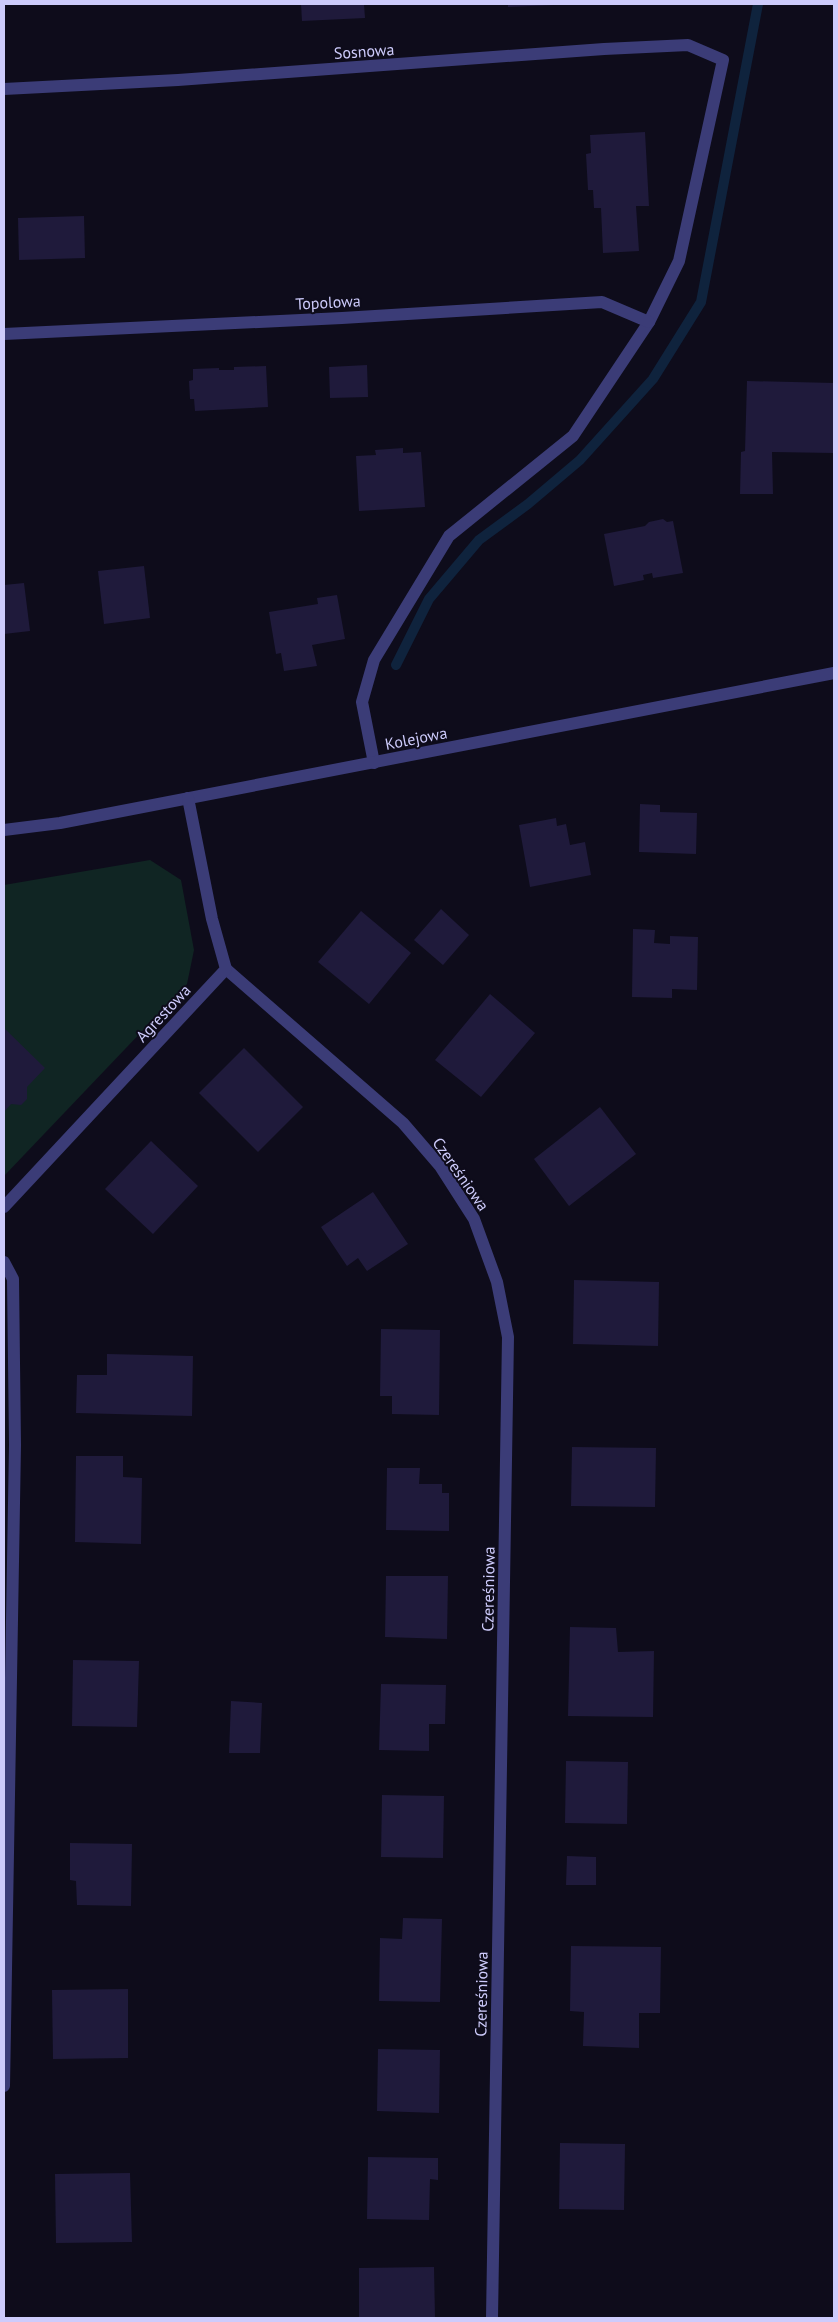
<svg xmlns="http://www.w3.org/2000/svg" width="838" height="2322" font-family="'PT Sans',sans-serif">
<rect width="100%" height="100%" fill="#0e0c1b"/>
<!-- green -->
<path fill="#102523" d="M 150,860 L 181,880 L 194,950 L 187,984 L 4,1176 L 4,885 Z"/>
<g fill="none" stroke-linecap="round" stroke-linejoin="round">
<!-- stream -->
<path stroke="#0f233d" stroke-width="10" d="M 396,665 L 429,599 L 479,540 L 528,504 L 580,460 L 653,379 L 701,302 L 758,4"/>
</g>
<!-- building -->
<g fill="#1f1a3b">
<path d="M 301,4 L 364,4 L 365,18 L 302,21 Z"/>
<path d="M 508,4 L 554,4 L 554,5 L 508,7 Z"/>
<path d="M 645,132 L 649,206 L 636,206 L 639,251 L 603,253 L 601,208 L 594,208 L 593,190 L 588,190 L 586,154 L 591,153 L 590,135 Z"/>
<path d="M 84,216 L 85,258 L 19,260 L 18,218 Z"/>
<path d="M 367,365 L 368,397 L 330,398 L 329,367 Z"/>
<path d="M 266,366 L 268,407 L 195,411 L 194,399 L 190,399 L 189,381 L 193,380 L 193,369 L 219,368 L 219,370 L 234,370 L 234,367 Z"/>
<path d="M 747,381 L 834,383 L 834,453 L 772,452 L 773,494 L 740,494 L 741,452 L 745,451 Z"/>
<path d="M 403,448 L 403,453 L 421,452 L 425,507 L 359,511 L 356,456 L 376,455 L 375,450 Z"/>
<path d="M 663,519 L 667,522 L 673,521 L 683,573 L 653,578 L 652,573 L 643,575 L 644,580 L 614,586 L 604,534 L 645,526 L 649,522 Z"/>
<path d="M 144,566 L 150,618 L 104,624 L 98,571 Z"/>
<path d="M 24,583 L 30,631 L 4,634 L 4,585 Z"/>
<path d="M 337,595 L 345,639 L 312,645 L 317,666 L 284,671 L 281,653 L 276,654 L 269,612 L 318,604 L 317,598 Z"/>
<path d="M 640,804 L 660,805 L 660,812 L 697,813 L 696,854 L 639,852 Z"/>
<path d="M 556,818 L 557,826 L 566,824 L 570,845 L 585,842 L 591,875 L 530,887 L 519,825 Z"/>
<path d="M 441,909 L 469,935 L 443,965 L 414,940 Z"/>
<path d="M 361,911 L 411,953 L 369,1004 L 318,962 Z"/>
<path d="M 633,929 L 655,930 L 654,943 L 670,944 L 670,936 L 698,937 L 697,990 L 672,989 L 672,998 L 632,997 Z"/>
<path d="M 490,994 L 535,1033 L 481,1097 L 435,1060 Z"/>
<path d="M 4,1028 L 45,1068 L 27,1087 L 27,1099 L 21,1105 L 11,1104 L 4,1112 Z"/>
<path d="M 244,1048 L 303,1107 L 258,1152 L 199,1093 Z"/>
<path d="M 600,1107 L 636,1154 L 569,1206 L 534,1159 Z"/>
<path d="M 151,1141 L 198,1186 L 153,1234 L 105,1189 Z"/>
<path d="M 373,1192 L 408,1244 L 367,1271 L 358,1258 L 347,1266 L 321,1227 Z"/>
<path d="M 574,1280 L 659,1282 L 658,1346 L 573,1344 Z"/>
<path d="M 381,1329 L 440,1330 L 439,1415 L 392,1414 L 392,1396 L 380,1396 Z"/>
<path d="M 107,1354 L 193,1356 L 192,1416 L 76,1413 L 77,1375 L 107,1375 Z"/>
<path d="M 572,1447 L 656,1448 L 655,1507 L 571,1506 Z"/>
<path d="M 76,1456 L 123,1456 L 123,1477 L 142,1478 L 141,1544 L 75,1542 Z"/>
<path d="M 387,1468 L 420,1468 L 419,1484 L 442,1484 L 442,1493 L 449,1493 L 449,1531 L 386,1530 Z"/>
<path d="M 386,1576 L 448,1576 L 447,1639 L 385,1637 Z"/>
<path d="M 570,1627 L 616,1628 L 618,1652 L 654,1651 L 653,1717 L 568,1716 Z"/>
<path d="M 73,1660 L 139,1661 L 137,1727 L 72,1726 Z"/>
<path d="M 381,1684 L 446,1685 L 445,1724 L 429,1724 L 429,1751 L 379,1750 Z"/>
<path d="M 231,1701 L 262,1703 L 260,1753 L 229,1753 Z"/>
<path d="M 566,1761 L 628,1762 L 627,1824 L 565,1823 Z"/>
<path d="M 382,1795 L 444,1796 L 443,1858 L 381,1857 Z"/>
<path d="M 70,1843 L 132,1844 L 131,1906 L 77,1905 L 76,1881 L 70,1880 Z"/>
<path d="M 567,1856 L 596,1857 L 596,1885 L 566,1885 Z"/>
<path d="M 403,1918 L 442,1919 L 440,2002 L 379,2001 L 380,1938 L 402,1939 Z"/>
<path d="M 571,1946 L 661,1947 L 660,2013 L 639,2013 L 639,2048 L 583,2046 L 584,2012 L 570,2011 Z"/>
<path d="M 128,1989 L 128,2058 L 53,2059 L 52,1990 Z"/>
<path d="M 378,2049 L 440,2050 L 439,2113 L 377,2111 Z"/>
<path d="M 560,2143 L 625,2144 L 624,2210 L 559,2209 Z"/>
<path d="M 368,2157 L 438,2158 L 438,2180 L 430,2179 L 429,2220 L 367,2219 Z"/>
<path d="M 130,2173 L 132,2242 L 56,2243 L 55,2174 Z"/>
<path d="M 434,2267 L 435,2318 L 359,2318 L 359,2268 Z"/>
</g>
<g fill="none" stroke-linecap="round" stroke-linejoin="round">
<!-- minor -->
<g stroke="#3b3c77" stroke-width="12">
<path d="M 4,89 L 178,80 L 604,49 L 688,45 L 723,60 L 679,261 L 649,322 L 573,436 L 449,536 L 374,660 L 362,702 L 374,763"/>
<path d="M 4,334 L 342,318 L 602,302 L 649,322"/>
<path d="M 4,830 L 60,823 L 834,673"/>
<path d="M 226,969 L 403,1123 L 440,1166 L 474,1219 L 497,1282 L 508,1337 L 492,2318"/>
<path d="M 4,1207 L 226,969 L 212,919 L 188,798"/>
<path d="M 4,1262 L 13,1279 L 15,1445 L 4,2086"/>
</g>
</g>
<g text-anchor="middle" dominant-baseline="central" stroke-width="4" stroke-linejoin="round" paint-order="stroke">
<!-- street labels -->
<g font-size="16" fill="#cdcbfb" stroke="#0e0c1b">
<text transform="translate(364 51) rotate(-4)">Sosnowa</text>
<text transform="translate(328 302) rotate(-3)">Topolowa</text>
<text transform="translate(416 738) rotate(-11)">Kolejowa</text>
<text transform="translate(163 1013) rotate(-47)">Agrestowa</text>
<text transform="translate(461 1174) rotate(55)">Czereśniowa</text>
<text transform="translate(488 1589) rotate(-89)">Czereśniowa</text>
<text transform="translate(481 1994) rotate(-89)">Czereśniowa</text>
</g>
</g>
<!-- border -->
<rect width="838" height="2322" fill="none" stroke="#cdcbfb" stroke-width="10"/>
</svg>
